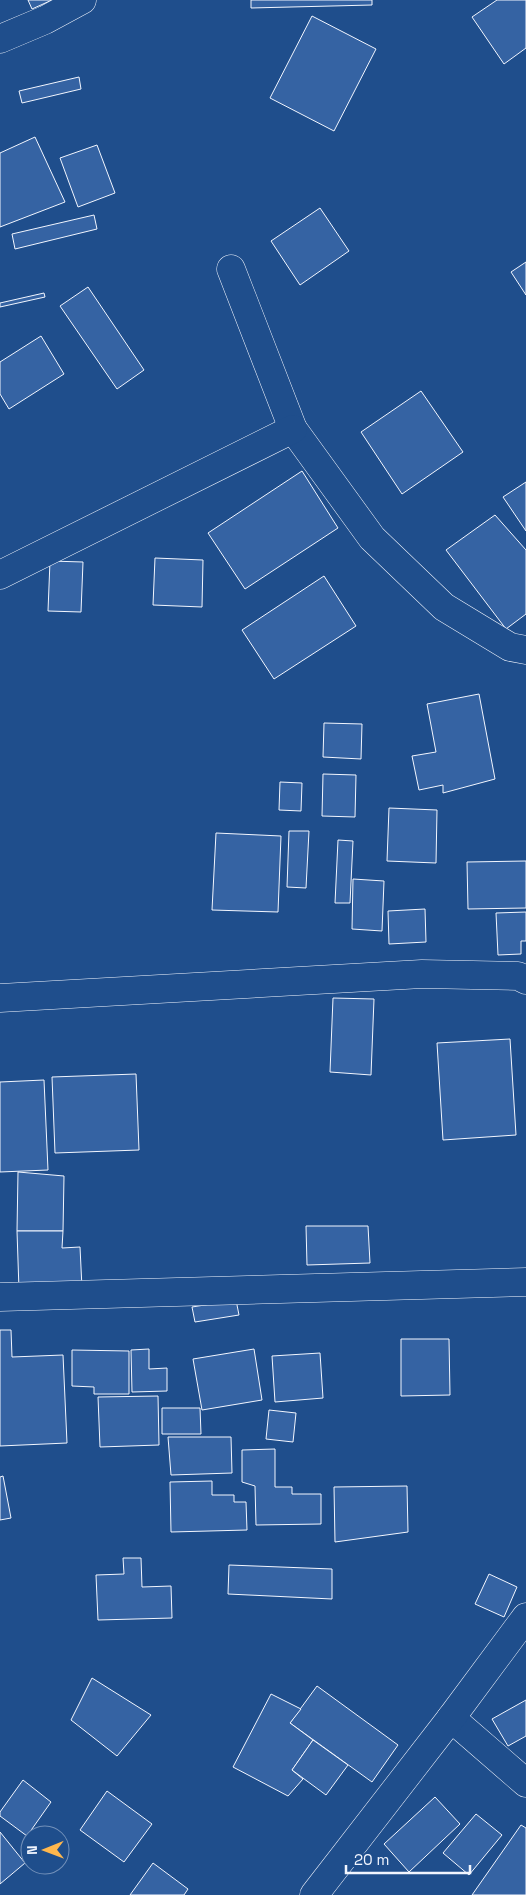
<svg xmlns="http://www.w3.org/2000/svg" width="526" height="1895" font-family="'Space Grotesk',sans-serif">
<rect width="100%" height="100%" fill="#1f4e8c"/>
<!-- building -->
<g fill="#3563a3" stroke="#f2f6ff">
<path d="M 28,0 L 52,0 L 32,9 Z"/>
<path d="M 251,0 L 372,0 L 372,5 L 251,8 Z"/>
<path d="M 497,0 L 526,0 L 526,48 L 504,64 L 472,17 Z"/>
<path d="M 312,16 L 376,49 L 334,131 L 270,98 Z"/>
<path d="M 79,77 L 81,89 L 22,103 L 19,91 Z"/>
<path d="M 35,137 L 65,202 L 0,227 L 0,153 Z"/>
<path d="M 97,145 L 115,193 L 78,207 L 60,158 Z"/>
<path d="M 320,208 L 349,251 L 300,285 L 271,241 Z"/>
<path d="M 94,215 L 97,229 L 15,249 L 12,234 Z"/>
<path d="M 526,262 L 526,295 L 511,272 Z"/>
<path d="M 88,287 L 144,370 L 117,389 L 60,306 Z"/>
<path d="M 44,293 L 45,297 L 0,307 L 0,303 Z"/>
<path d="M 41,336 L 64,374 L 9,409 L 0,394 L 0,362 Z"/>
<path d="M 421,391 L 463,452 L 402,494 L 361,432 Z"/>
<path d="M 302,471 L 338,528 L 245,589 L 208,533 Z"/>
<path d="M 526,482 L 526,531 L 503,497 Z"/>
<path d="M 495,515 L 526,550 L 526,614 L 506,629 L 446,550 Z"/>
<path d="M 155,558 L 203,560 L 202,607 L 153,605 Z"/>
<path d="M 50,561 L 83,562 L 81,612 L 48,611 Z"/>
<path d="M 324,576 L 356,626 L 274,679 L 242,630 Z"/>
<path d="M 479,694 L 495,779 L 443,793 L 443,785 L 419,790 L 412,756 L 436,752 L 427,704 Z"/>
<path d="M 324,723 L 362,724 L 361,759 L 323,757 Z"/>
<path d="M 323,774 L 356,775 L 355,817 L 322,816 Z"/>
<path d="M 280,782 L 302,783 L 301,811 L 279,810 Z"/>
<path d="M 389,808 L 437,810 L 436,863 L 387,861 Z"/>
<path d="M 289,831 L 309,831 L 306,888 L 287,887 Z"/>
<path d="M 216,833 L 281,836 L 278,912 L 212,910 Z"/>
<path d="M 338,840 L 353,841 L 350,903 L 335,903 Z"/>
<path d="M 526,861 L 526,908 L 468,909 L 467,862 Z"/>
<path d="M 353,879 L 384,881 L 382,931 L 352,929 Z"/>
<path d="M 425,909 L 426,942 L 389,944 L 388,911 Z"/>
<path d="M 526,912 L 526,941 L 521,941 L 521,954 L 498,955 L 496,913 Z"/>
<path d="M 333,998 L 374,999 L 371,1075 L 330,1072 Z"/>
<path d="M 510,1039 L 516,1135 L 443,1140 L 437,1043 Z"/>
<path d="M 136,1074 L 139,1150 L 55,1153 L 52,1077 Z"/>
<path d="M 44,1080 L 48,1170 L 0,1172 L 0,1082 Z"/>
<path d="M 18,1172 L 64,1176 L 63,1231 L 17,1231 Z"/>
<path d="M 306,1226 L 368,1226 L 370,1263 L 307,1265 Z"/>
<path d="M 17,1231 L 63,1231 L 62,1248 L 80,1247 L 82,1288 L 19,1290 Z"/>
<path d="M 236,1300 L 239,1315 L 195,1322 L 192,1307 Z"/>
<path d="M 0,1330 L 11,1330 L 12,1357 L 63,1355 L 67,1443 L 0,1446 Z"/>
<path d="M 401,1339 L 449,1339 L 450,1395 L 401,1396 Z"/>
<path d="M 149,1349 L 149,1369 L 167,1368 L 167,1391 L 132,1392 L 131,1350 Z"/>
<path d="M 254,1349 L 262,1400 L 202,1410 L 193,1359 Z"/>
<path d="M 72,1350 L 129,1351 L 129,1394 L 94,1394 L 94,1387 L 72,1386 Z"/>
<path d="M 320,1353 L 323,1398 L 275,1402 L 272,1356 Z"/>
<path d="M 158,1396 L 159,1445 L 100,1447 L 98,1397 Z"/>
<path d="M 162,1408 L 200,1408 L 201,1434 L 162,1434 Z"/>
<path d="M 269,1410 L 296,1413 L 293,1442 L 266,1439 Z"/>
<path d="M 168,1437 L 231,1437 L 232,1473 L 171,1475 Z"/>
<path d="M 275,1449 L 275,1487 L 292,1487 L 292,1494 L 321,1494 L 321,1524 L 256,1525 L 255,1486 L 242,1482 L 242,1450 Z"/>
<path d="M 3,1476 L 11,1518 L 0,1520 L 0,1477 Z"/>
<path d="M 212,1481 L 212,1495 L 234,1495 L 234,1502 L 246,1502 L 247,1530 L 171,1532 L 170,1482 Z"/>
<path d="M 407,1486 L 408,1532 L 335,1542 L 334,1487 Z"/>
<path d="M 123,1558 L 141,1558 L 142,1587 L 171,1586 L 172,1618 L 98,1620 L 96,1575 L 124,1574 Z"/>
<path d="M 229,1565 L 332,1569 L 332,1599 L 228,1594 Z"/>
<path d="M 489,1574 L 517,1587 L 504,1617 L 475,1604 Z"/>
<path d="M 92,1678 L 151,1715 L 117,1756 L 71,1720 Z"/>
<path d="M 317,1686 L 398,1745 L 372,1782 L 290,1723 Z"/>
<path d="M 271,1694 L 301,1709 L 290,1723 L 313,1740 L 292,1770 L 303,1779 L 288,1796 L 233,1767 Z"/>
<path d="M 526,1700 L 526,1736 L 508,1746 L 492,1719 Z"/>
<path d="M 313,1740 L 348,1765 L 326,1795 L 292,1770 Z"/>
<path d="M 23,1780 L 51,1802 L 27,1836 L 0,1816 L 0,1812 Z"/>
<path d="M 107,1791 L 152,1824 L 124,1862 L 80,1830 Z"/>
<path d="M 435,1797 L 460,1824 L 409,1872 L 384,1844 Z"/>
<path d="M 476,1814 L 502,1835 L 469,1875 L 443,1853 Z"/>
<path d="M 521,1825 L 526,1828 L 526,1895 L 472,1895 Z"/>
<path d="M 0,1832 L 25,1863 L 0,1884 Z"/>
<path d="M 153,1863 L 188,1889 L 184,1895 L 130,1895 Z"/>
</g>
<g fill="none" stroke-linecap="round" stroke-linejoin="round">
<defs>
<g id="minor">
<path d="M 0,39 L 45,20 L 82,0"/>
<path d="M 231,269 L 293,429 L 372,538 L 444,607 L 510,647 L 526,650"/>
<path d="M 0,575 L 293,429"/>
<path d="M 0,998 L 422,974 L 518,976 L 526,980"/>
<path d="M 0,1297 L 526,1282"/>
<path d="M 451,1718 L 526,1783"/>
<path d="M 314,1895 L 451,1718 L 526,1617"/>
</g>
</defs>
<!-- minor casing -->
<use href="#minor" stroke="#f2f6ff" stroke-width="29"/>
<!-- minor -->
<use href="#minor" stroke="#1f4e8c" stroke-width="28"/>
</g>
<!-- north arrow -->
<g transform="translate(45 1850) rotate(269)"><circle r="24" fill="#1f4e8c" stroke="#7391ba"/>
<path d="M0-4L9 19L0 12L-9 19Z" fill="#ffb74d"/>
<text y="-8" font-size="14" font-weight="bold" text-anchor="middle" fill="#f2f6ff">N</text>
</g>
<!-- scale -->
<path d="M346 1865v8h124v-8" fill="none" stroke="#f2f6ff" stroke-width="2.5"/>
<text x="354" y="1865" font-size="15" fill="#f2f6ff" stroke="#1f4e8c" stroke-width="4" paint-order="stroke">20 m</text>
</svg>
